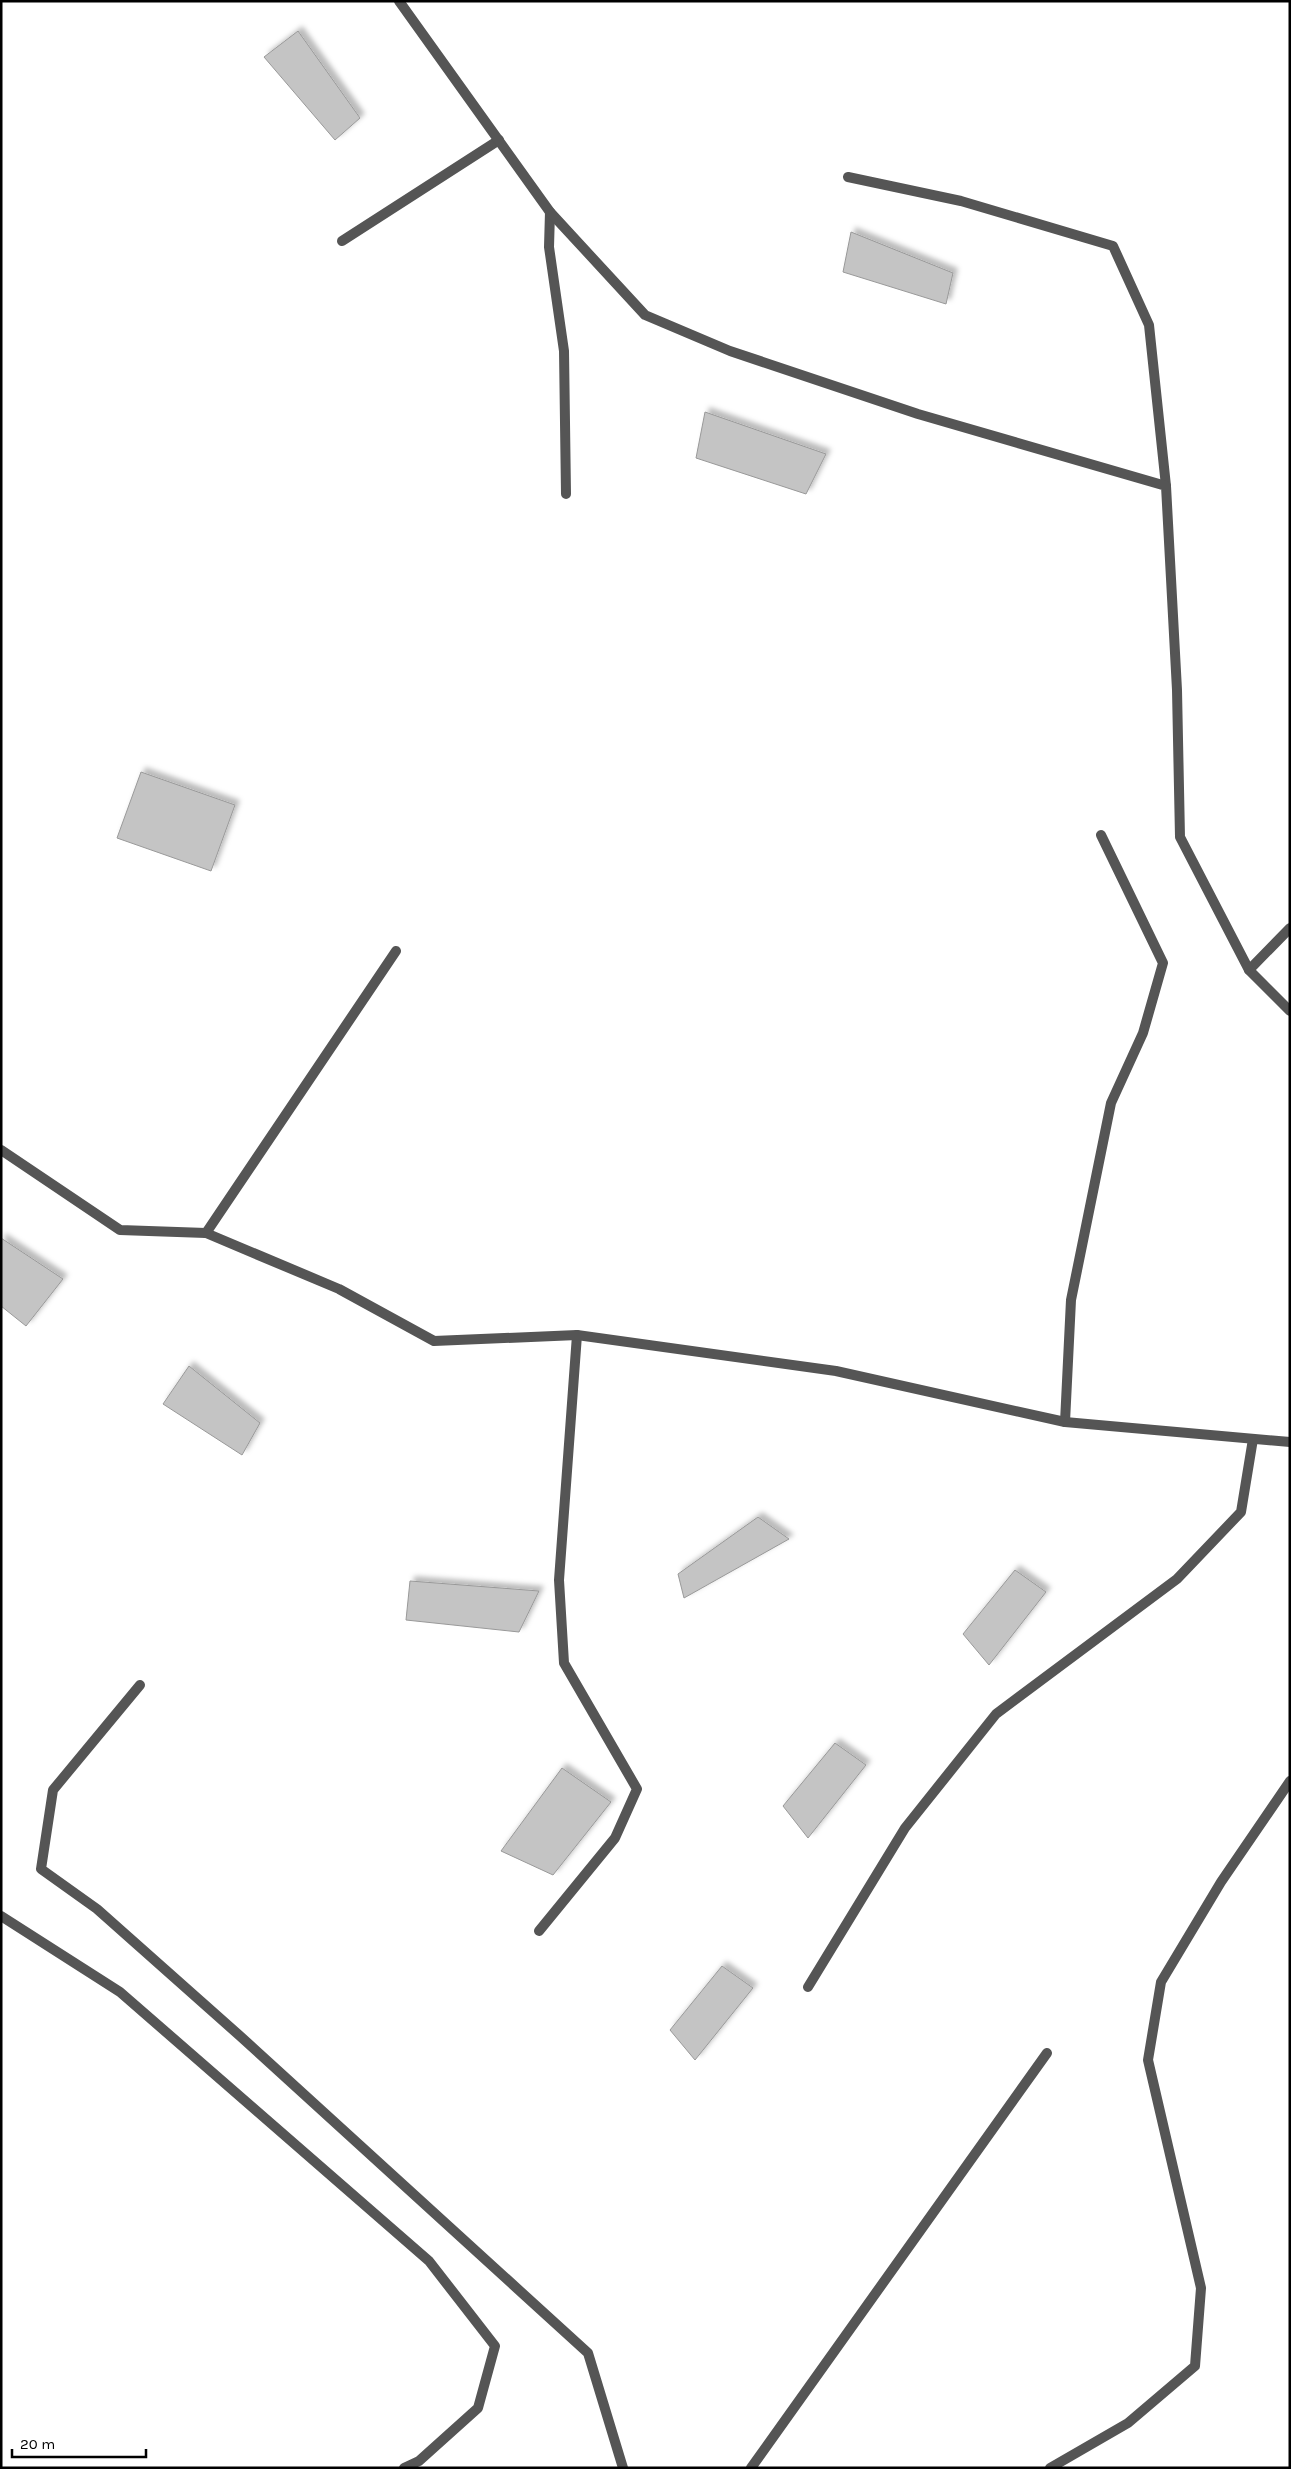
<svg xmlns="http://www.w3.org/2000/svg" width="1291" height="2469" font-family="Karla,sans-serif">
<defs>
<filter id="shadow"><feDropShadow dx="4.5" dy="-4.5" stdDeviation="2.5" flood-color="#0004"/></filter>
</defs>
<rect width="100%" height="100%" fill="#fff"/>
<!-- building -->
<g fill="#c4c4c4" stroke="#999" filter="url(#shadow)">
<path d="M 298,31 L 360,118 L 335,140 L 264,57 Z"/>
<path d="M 851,232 L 953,273 L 946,304 L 843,272 Z"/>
<path d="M 705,412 L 826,454 L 806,494 L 696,458 Z"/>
<path d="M 141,772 L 235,805 L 211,871 L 117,838 Z"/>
<path d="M 1,1238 L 63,1279 L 26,1326 L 1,1306 Z"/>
<path d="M 189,1366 L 260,1423 L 242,1455 L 163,1404 Z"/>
<path d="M 758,1517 L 789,1539 L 684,1598 L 678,1574 Z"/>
<path d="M 1015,1570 L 1046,1592 L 989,1665 L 963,1634 Z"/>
<path d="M 410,1581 L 539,1591 L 519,1632 L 406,1620 Z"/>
<path d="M 835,1743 L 866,1765 L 808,1838 L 783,1806 Z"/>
<path d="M 562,1768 L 611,1802 L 553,1875 L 501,1851 Z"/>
<path d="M 722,1966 L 753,1988 L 695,2060 L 670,2030 Z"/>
</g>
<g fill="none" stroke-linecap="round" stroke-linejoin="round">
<!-- lane -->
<g stroke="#555" stroke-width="10">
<path d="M 848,177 L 961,201 L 1113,246 L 1149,325 L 1166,486"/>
<path d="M 550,212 L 549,247 L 564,351 L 566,494"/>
<path d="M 342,241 L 499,140"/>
<path d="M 1249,970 L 1290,928"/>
<path d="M 206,1233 L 396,951"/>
<path d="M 1065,1422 L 1071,1300 L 1111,1103 L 1143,1033 L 1163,963 L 1101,835"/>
<path d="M 140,1685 L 53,1790 L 41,1869 L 97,1909 L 240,2036 L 588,2353 L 623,2468"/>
<path d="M 1,1916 L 120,1992 L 429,2261 L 495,2346 L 478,2408 L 419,2461 L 404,2468"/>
<path d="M 539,1931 L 615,1838 L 637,1789 L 564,1663 L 559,1580 L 577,1335"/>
<path d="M 808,1987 L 905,1828 L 996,1714 L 1177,1579 L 1241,1512 L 1253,1439"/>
<path d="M 751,2468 L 1047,2053"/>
</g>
<!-- street -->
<g stroke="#555" stroke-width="10">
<path d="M 399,1 L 550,212 L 645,315 L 730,351 L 918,414 L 1166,486 L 1177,690 L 1180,837 L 1249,970 L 1290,1011"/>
<path d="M 1,1150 L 120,1230 L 206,1233 L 339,1289 L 434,1341 L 577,1335 L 836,1371 L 1065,1422 L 1290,1442"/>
<path d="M 1050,2468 L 1128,2423 L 1195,2366 L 1201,2288 L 1148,2060 L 1161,1982 L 1221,1882 L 1290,1781"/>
</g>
</g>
<!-- border -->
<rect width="1291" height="2469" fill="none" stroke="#000000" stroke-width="5"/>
<!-- scale -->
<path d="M12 2449v8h134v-8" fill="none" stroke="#000000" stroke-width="2.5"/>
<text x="20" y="2449" font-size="15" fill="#000000" stroke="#ffffff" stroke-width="4" paint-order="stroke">20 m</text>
</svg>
